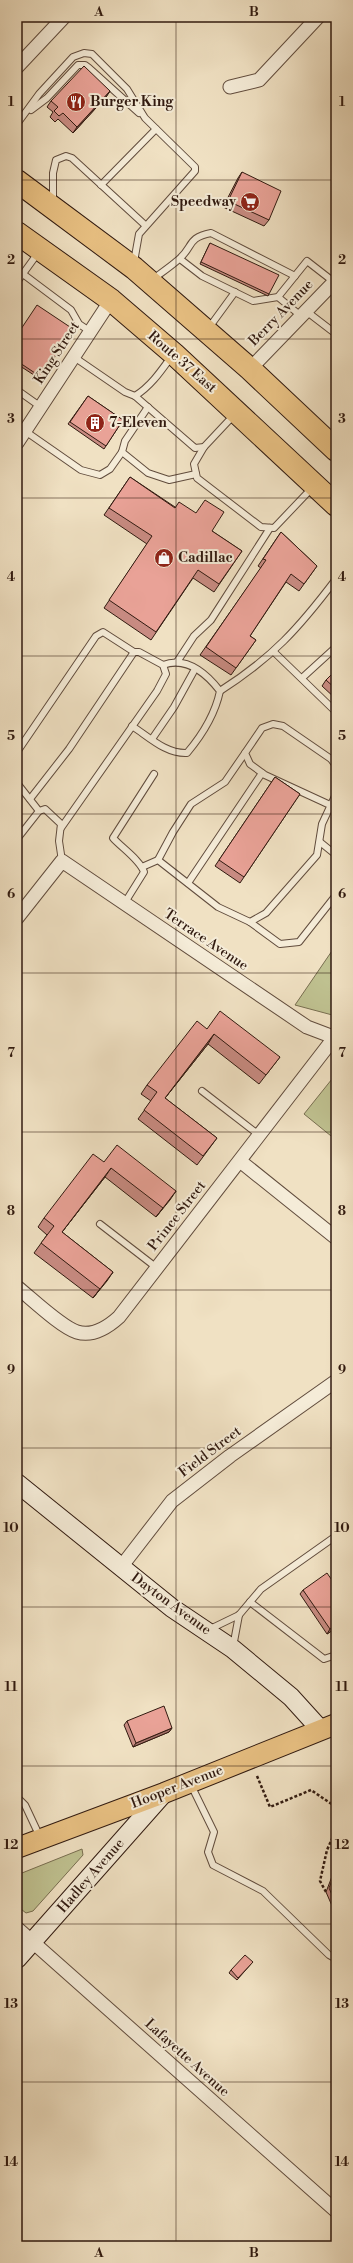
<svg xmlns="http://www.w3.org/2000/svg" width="353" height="2263" font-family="'Libre Bodoni',serif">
<rect width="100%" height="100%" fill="#f0e1c3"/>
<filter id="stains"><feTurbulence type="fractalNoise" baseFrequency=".005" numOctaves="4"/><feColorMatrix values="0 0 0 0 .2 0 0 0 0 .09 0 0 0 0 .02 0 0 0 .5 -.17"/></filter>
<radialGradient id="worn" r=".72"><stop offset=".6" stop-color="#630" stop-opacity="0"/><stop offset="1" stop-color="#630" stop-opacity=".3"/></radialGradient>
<!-- green -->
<g fill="#bfc190" stroke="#786e50">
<path d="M 336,945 L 336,1016 L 295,1005 Z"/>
<path d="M 336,1074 L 336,1140 L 304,1114 Z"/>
<path d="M 82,1849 L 83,1855 L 33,1911 L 26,1913 L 17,1906 L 17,1875 Z"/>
</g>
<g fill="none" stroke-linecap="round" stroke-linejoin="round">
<defs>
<g id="lane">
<path d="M 31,110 L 47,98 L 78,65 L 85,65 L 89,68 L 139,113"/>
<path d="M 17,124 L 39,94 L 73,57 L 84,53 L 92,54 L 127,89 L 145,118 L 195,167 L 195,171 L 139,234 L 134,262"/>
<path d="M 101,185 L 156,129"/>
<path d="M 53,201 L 53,173 L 56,160 L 66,156 L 72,158 L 145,225"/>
<path d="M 180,259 L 202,276 L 253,301 L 278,297 L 307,261 L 334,282"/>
<path d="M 23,274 L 71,310 L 79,324 L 91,332"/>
<path d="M 153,279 C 161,273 170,267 178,260 C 194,247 186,238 211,233 L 295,276"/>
<path d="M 17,282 L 38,253"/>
<path d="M 278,297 L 301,316"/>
<path d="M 306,311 L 336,334"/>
<path d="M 208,329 L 235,292"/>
<path d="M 74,357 L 125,392 L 135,396 C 151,386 161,371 171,357"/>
<path d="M 17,390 L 41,407"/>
<path d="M 135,396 L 195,448 L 204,447 L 234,415"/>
<path d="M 148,407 L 125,441 L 122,452 L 148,473 L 169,480 L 196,474"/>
<path d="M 25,431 L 81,470 L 100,475 L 110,469 L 122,452"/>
<path d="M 204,447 L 194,464 L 197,478 L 261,527 L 274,528 L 312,488"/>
<path d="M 274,652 L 336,712"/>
<path d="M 177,662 L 194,636 L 211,620 L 270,528"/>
<path d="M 302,678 L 336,647"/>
<path d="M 220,691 C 272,658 299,628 336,579"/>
<path d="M 132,726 C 149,737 166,754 187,753 C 203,734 215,715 220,691 C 206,673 187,656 163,665"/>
<path d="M 152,739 L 174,707 L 195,669"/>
<path d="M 17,752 L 96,636 L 103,632 L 134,652"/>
<path d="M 17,783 L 39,811"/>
<path d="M 30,799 L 69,749 L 134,652 L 139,652 L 163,665 L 166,674 L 157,691 L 61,828"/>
<path d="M 330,805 L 265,775 L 250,764 L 245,753 L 262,728 L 273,724 L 283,726 L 331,759 L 336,766"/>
<path d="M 17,839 L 39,811 L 45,809 L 61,824 L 59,841 L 62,861"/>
<path d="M 320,842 L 336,855"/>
<path d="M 158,860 L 173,832 L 191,804 L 225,782 L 245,753"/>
<path d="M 142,867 L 158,860 L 218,907 L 250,922 L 266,913 L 317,855 L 322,824 L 336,794"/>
<path d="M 188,883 L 262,773"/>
<path d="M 124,904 L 144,872 C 140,860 122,848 113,838 L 154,774"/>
<path d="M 250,922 L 280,944 L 299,942 L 336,895"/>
<path d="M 202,1091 L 259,1135"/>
<path d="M 100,1224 L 157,1268"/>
<path d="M 250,1602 L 324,1659 L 336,1655"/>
<path d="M 208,1630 L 239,1615 L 261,1589 L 336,1536"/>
<path d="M 233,1647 L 239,1615"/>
<path d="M 191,1785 L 214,1832 L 208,1852 L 213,1865 L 263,1891 L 329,1955 L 336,1959"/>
<path d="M 17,1797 L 25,1805 L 40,1837"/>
</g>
<g id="street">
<path d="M 17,67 L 64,17"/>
<path d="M 230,87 L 259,80 L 318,17"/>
<path d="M 250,369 L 336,280"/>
<path d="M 17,443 L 111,300"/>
<path d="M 17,918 L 62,861 L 307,1027 L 336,1038"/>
<path d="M 240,1161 L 336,1238"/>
<path d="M 17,1287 C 31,1298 61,1327 77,1332 C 93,1337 108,1327 119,1317 L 334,1038"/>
<path d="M 121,1567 L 172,1501 L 230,1456 L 336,1381"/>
<path d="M 17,1928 L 336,2211"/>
</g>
<g id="secondary">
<path d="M 17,1483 L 172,1608 L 233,1649 L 291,1697 L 320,1729"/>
<path d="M 17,1959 L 164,1793"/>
</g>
<path id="primary" d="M 17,1848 L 164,1793 L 336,1724"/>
<g id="highway">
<path d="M 17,181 L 134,268 L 250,369 L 336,450"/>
<path d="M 17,233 L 111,300 L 174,354 L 336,505"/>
</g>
</defs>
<!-- lane casing -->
<use href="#lane" stroke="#614c3d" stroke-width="8"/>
<!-- street casing -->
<use href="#street" stroke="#614c3d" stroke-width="15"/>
<!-- secondary casing -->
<use href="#secondary" stroke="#311a10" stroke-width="20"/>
<!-- primary casing -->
<use href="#primary" stroke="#311a10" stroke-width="22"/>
<!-- highway casing -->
<use href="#highway" stroke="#311a10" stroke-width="24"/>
<!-- path -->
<g stroke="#311a10" stroke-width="2.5" stroke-dasharray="3 2" stroke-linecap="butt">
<path d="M 257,1776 L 270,1807 L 311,1790 L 336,1807"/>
<path d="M 326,1892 L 320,1881 L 327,1850 L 336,1830"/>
</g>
<!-- lane -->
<use href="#lane" stroke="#f5ecd8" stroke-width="6"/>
<!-- street -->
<use href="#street" stroke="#f5ecd8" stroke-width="13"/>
<!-- secondary -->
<use href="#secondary" stroke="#f5ecd8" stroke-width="18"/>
<!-- primary -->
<use href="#primary" stroke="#e8c082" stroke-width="20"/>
<!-- highway -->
<use href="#highway" stroke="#e8c082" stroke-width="22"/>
</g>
<!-- wall -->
<g fill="#c88b82" stroke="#311a10">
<path d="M 110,91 L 106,97 L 73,133 L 58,119 L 55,122 L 50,117 L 53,112 L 47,107 L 51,101 Z"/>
<path d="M 242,172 L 269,220 L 264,226 L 223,207 L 238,178 Z"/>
<path d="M 210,243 L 269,294 L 268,296 L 200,264 Z"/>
<path d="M 73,329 L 40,379 L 17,364 L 17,335 Z"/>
<path d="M 336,366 L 336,376 L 332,372 Z"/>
<path d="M 88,396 L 123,420 L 104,449 L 68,424 Z"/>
<path d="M 130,477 L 175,507 L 212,531 L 242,551 L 214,592 L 193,578 L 151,640 L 104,608 L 147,544 L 104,515 Z"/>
<path d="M 281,532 L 317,566 L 299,591 L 286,582 L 250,636 L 256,640 L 231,675 L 200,655 L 261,568 L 258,566 Z"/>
<path d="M 336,670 L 336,699 L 322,686 L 326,680 Z"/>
<path d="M 275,777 L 300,794 L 240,883 L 215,866 Z"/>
<path d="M 207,1029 L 280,1057 L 259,1084 L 208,1044 L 165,1098 L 217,1138 L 197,1165 L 138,1119 L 151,1101 L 141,1094 L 147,1085 Z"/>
<path d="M 104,1162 L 176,1191 L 156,1217 L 105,1177 L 62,1232 L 113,1272 L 93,1298 L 34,1253 L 47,1235 L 38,1227 L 44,1218 Z"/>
<path d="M 303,1590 L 336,1628 L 327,1634 L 300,1594 Z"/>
<path d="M 127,1721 L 172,1728 L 169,1732 L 133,1747 L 124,1725 Z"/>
<path d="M 336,1866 L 336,1915 L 326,1892 Z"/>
<path d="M 251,1964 L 237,1980 L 229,1973 L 231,1970 Z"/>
</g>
<!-- shaded-wall -->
<g fill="#a3716a" stroke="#311a10">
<path d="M 110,91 L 106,97 L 73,133 L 77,127 Z"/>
<path d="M 214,1034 L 208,1044 L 158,1107 L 165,1098 Z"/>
<path d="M 111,1168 L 105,1177 L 55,1241 L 62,1232 Z"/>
<path d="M 176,1191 L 170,1200 L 156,1217 L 163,1208 Z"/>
<path d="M 113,1272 L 107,1281 L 93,1298 L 100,1289 Z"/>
<path d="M 336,1625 L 336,1628 L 327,1634 L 330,1629 Z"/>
<path d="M 172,1728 L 169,1732 L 133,1747 L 136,1743 Z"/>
</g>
<!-- building -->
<g fill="#e9a297" stroke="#311a10">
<path d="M 84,66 L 110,91 L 77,127 L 63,113 L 59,116 L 54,111 L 58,107 L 51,101 Z"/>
<path d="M 242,172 L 281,191 L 269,220 L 228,201 Z"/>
<path d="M 210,243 L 279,275 L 269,294 L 201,262 Z"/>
<path d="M 37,305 L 73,329 L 41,377 L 17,361 L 17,335 Z"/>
<path d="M 88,396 L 123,420 L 106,446 L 70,422 Z"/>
<path d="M 130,477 L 175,508 L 179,502 L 196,513 L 205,500 L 224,512 L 212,531 L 242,551 L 219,584 L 198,570 L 156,632 L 109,600 L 152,536 L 109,508 Z"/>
<path d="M 281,532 L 317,566 L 304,584 L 291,574 L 250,636 L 256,640 L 236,668 L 206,647 L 266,560 L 263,559 Z"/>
<path d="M 336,670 L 336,689 L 326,680 Z"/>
<path d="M 275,777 L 300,794 L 244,877 L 219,860 Z"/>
<path d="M 220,1011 L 280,1057 L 266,1075 L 214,1034 L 165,1098 L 217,1138 L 203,1156 L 144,1110 L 157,1092 L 147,1085 L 197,1021 L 207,1029 Z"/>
<path d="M 117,1145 L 176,1191 L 163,1208 L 111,1168 L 62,1232 L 113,1272 L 100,1289 L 41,1243 L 54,1226 L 44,1218 L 93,1154 L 104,1162 Z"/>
<path d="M 327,1573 L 336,1586 L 336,1625 L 330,1629 L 303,1590 Z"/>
<path d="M 164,1706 L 172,1728 L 136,1743 L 127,1721 Z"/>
<path d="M 336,1870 L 336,1904 L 329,1888 Z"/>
<path d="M 245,1955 L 253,1962 L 238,1978 L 231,1970 Z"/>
</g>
<!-- grid -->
<path fill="none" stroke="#311a10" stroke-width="1" stroke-opacity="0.55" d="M 176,17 L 176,2246M 17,180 L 336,180M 17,339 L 336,339M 17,498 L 336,498M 17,656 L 336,656M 17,814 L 336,814M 17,973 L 336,973M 17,1132 L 336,1132M 17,1290 L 336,1290M 17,1448 L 336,1448M 17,1607 L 336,1607M 17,1766 L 336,1766M 17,1924 L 336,1924M 17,2082 L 336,2082"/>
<!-- icons -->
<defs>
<symbol id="restaurant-disc" viewBox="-11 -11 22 22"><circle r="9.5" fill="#8f2418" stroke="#f5ecd8"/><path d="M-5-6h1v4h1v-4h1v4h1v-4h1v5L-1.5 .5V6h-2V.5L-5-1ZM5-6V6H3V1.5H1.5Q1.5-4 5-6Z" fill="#fff"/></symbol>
<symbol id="supermarket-disc" viewBox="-11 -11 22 22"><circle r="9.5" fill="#8f2418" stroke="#f5ecd8"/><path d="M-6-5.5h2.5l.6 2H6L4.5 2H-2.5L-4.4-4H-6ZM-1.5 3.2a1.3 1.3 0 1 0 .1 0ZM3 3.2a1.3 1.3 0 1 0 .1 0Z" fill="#fff"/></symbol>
<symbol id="building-disc" viewBox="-11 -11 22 22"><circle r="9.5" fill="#8f2418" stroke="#f5ecd8"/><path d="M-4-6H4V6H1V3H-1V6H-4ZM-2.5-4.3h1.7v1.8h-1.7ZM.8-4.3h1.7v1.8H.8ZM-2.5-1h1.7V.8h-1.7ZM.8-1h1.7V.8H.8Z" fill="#fff"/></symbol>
<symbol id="shop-disc" viewBox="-11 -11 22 22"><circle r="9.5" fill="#8f2418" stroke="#f5ecd8"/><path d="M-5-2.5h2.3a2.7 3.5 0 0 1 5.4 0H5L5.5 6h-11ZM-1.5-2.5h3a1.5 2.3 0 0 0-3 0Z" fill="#fff"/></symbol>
</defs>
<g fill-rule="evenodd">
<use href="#restaurant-disc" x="65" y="91" width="22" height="22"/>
<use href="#supermarket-disc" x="239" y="191" width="22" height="22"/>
<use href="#building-disc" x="84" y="412" width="22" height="22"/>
<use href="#shop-disc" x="153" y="547" width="22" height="22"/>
</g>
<g text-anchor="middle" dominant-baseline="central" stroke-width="4" stroke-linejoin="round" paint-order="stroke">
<!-- poi labels -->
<g font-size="14" font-weight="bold" fill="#311a10" stroke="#f5ecd8" text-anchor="start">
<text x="90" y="102">Burger King</text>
<text x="236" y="202" text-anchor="end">Speedway</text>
<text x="109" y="423">7-Eleven</text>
<text x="178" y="558">Cadillac</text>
</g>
<!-- street labels -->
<g font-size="14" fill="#311a10" stroke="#f5ecd8">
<text transform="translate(281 313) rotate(-46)">Berry Avenue</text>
<text transform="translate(57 353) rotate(-57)">King Street</text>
<text transform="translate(182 362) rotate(41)">Route 37 East</text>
<text transform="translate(206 940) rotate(34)">Terrace Avenue</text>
<text transform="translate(177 1216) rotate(-52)">Prince Street</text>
<text transform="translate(210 1452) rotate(-37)">Field Street</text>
<text transform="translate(171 1604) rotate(36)">Dayton Avenue</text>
<text transform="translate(177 1787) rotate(-21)">Hooper Avenue</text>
<text transform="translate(91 1876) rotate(-49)">Hadley Avenue</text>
<text transform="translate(187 2058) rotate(42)">Lafayette Avenue</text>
</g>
</g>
<!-- margin -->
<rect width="353" height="2263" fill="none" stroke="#f0e1c3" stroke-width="44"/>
<rect x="22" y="22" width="309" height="2219" fill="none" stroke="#311a10" stroke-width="1.5"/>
<g font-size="13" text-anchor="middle" font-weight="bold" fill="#311a10">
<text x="99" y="16">A</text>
<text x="254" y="16">B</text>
<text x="11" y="106">1</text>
<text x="342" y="106">1</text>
<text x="11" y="264">2</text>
<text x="342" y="264">2</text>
<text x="11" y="423">3</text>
<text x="342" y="423">3</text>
<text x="11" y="581">4</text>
<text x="342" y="581">4</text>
<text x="11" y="740">5</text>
<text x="342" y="740">5</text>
<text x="11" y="898">6</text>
<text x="342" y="898">6</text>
<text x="11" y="1057">7</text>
<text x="342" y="1057">7</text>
<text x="11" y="1215">8</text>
<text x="342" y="1215">8</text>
<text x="11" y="1374">9</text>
<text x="342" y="1374">9</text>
<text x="11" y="1532">10</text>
<text x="342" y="1532">10</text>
<text x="11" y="1691">11</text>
<text x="342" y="1691">11</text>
<text x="11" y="1849">12</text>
<text x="342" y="1849">12</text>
<text x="11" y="2008">13</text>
<text x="342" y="2008">13</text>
<text x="11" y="2166">14</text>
<text x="342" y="2166">14</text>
<text x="99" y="2257">A</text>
<text x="254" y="2257">B</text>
</g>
<rect width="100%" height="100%" filter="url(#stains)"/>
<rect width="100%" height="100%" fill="url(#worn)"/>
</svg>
